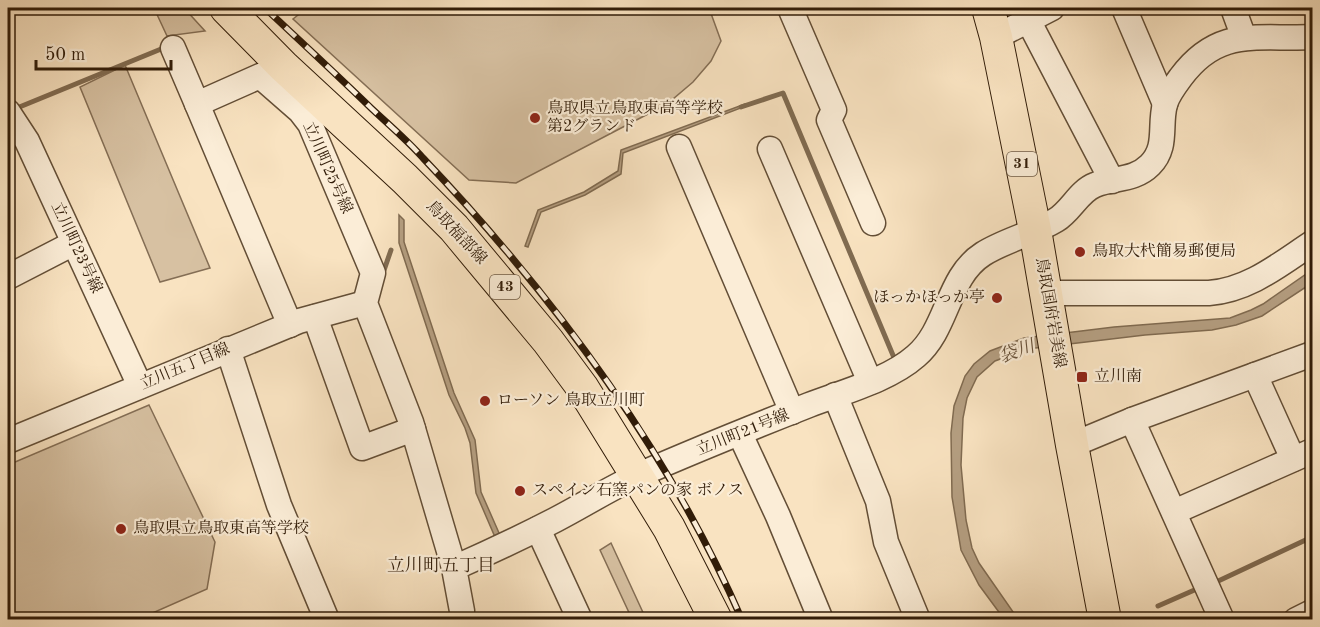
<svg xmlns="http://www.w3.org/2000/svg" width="1320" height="627" font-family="'Old Standard TT','Noto Serif JP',serif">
<rect width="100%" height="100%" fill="#f9e3c1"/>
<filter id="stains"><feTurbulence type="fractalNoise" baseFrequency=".00333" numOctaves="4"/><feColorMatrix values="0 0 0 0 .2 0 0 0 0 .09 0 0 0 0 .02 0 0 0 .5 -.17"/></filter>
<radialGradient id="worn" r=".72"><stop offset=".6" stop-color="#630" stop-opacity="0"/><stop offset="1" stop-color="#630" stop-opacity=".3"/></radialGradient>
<!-- green -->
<g fill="#d7c1a2" stroke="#846e55" stroke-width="1.5">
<path d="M 154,8 L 184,8 L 205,31 L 167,36 Z"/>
<path d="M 307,8 L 709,8 L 721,41 L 711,61 L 693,82 L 667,104 L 516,183 L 469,180 L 293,19 Z"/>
<path d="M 125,65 L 210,268 L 160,282 L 80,87 Z"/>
<path d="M 149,405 L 215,542 L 207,589 L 139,619 L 8,619 L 8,465 Z"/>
<path d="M 611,543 L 646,619 L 632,619 L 600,550 Z"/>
</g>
<!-- water -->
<g fill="#b59f82" stroke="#806b51" stroke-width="1.5">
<path d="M 745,104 L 747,104 L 746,106 L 623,153 L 621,174 L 585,195 L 541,212 L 528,247 L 525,246 L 538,210 L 584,192 L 618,171 L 621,150 Z"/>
<path d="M 399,215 L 404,220 L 404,242 L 454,393 L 475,440 L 481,492 L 503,542 L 498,544 L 476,493 L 470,443 L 465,428 L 449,395 L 399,243 Z"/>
<path d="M 1312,270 L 1312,283 L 1262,316 L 1236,325 L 1212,330 L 1145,335 L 1027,349 L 995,361 L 977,377 L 967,398 L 963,418 L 961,465 L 966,520 L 972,548 L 979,563 L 1018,619 L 1004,619 L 979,585 L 961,550 L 952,497 L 951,433 L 954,406 L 965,376 L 974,364 L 990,351 L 1024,338 L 1114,327 L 1230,318 L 1251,310 L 1263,304 Z"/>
</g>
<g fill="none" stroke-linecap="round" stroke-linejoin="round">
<!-- stream -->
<g stroke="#806b51" stroke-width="5">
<path d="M 741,107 L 783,93 L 895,360"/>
<path d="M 17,108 L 166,47"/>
<path d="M 382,276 L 391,250"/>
<path d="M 1214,583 L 1312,537"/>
<path d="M 1158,606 L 1199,588"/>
</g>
<defs>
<g id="minor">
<path d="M 790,8 L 834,110 L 829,120 L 873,223"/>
<path d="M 1124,8 L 1165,104"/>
<path d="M 1233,8 L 1244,38"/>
<path d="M 1028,20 L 1112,181"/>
<path d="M 996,37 L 1052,8"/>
<path d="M 173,48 L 197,104"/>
<path d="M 8,112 L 27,141 L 140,386"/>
<path d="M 679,147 L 792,412"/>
<path d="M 770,149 L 870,382"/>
<path d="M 8,277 L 74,243"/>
<path d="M 1046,293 L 1209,293 C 1249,290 1280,264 1312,243"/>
<path d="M 315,317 L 362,448 L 413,429"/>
<path d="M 290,325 L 197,104 L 260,76 L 300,111 L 310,124 L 373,273 L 365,303 L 411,422 L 454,568"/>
<path d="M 228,349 L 279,505 L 327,620"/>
<path d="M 1255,375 L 1293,459"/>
<path d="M 835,395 L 878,501 L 886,542 L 918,620"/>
<path d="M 1132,420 L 1222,620"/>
<path d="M 740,434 L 778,516 L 821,620"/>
<path d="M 8,441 L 299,321 L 365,303"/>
<path d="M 1072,445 L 1132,420 L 1312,354"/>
<path d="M 1174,512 L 1312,451"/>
<path d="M 538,529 L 580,620"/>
<path d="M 461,620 L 462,611 L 454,568 C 488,553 522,537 555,520 C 584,505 612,487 641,474 C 696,450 753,427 809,405 C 843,392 889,380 916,356 C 948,329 947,277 983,254 C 1005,240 1033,234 1056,220 C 1071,211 1079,191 1095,185 C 1114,177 1134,181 1150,165 C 1168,147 1159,126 1165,104 C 1168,94 1175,85 1181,77 C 1219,26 1258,40 1312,37"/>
<path d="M 1296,620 L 1312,612"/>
</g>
<g id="major">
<path d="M 226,8 L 283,66 L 405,179 L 454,228 L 548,341 L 582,387 L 669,528 L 716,620"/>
<path d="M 988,8 L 996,37 L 1035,230 L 1072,445 L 1105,620"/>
</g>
</defs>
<!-- minor casing -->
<use href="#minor" stroke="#634e36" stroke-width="27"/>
<!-- major casing -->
<use href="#major" stroke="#311c08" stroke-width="34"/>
<!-- path -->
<path stroke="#311c08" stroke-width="3" stroke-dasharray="1.5 3" stroke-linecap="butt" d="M 282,11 L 286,8"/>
<!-- minor -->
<use href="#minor" stroke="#fbedd7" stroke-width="24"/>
<!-- major -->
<use href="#major" stroke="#f9e3c1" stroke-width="32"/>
<defs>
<path id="rail" d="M 265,8 C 300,41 336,74 371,108 C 388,124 407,140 423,158 C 552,294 667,447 742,620"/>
</defs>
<!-- rail casing -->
<use href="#rail" stroke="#311c08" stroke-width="7"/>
<!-- rail -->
<use href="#rail" stroke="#fbedd7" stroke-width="4.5" stroke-dasharray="14" stroke-linecap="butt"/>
</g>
<!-- markers -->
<g fill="#8f2418" stroke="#fbedd7" stroke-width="2">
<circle cx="535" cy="118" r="6"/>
<circle cx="1080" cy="252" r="6"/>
<circle cx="997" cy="298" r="6"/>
<rect x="1076" y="371" width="12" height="12" rx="3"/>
<circle cx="485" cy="401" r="6"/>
<circle cx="520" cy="491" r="6"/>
<circle cx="121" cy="529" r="6"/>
</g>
<g text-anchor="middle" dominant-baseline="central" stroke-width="4.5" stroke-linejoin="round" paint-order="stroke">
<!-- shield labels -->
<g fill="#fbedd7" stroke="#6e5b46" stroke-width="1.5">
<rect x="1007" y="152" width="30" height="24" rx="4.5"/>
<rect x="490" y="275" width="30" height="24" rx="4.5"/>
</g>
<g font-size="15" font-weight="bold" fill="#311c08">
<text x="1022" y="164">31</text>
<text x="505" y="287">43</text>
</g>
<!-- poi labels -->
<g font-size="16" fill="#311c08" stroke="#fbedd7" text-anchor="start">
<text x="547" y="109">鳥取県立鳥取東高等学校<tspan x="547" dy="18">第2グランド</tspan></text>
<text x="1092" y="252">鳥取大杙簡易郵便局</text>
<text x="985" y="298" text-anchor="end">ほっかほっか亭</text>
<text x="1094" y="377">立川南</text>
<text x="497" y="401">ローソン 鳥取立川町</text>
<text x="532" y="491">スペイン石窯パンの家 ボノス</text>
<text x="133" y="529">鳥取県立鳥取東高等学校</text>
</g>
<!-- street labels -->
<g font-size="16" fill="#311c08" stroke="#fbedd7">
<text transform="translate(327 168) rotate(66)">立川町25号線</text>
<text transform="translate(456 233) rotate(47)">鳥取福部線</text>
<text transform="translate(76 248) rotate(65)">立川町23号線</text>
<text transform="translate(1050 313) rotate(80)">鳥取国府岩美線</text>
<text transform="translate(185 367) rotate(-23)">立川五丁目線</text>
<text transform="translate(743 433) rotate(-22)">立川町21号線</text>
</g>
<!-- water labels -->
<g font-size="18" font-style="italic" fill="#665039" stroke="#fbedd7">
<text transform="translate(1017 352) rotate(-20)">袋川</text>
</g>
<!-- neighbourhood labels -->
<g font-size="18" fill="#311c08" stroke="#fbedd7">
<text x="441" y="566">立川町五丁目</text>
</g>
</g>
<!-- margin -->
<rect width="1320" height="627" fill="none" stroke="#f9e3c1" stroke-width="30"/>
<rect x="9" y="9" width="1302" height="609" fill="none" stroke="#311c08" stroke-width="3"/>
<rect x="15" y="15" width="1290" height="597" fill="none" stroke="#311c08" stroke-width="1.5"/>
<!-- scale -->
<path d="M36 60v9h135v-9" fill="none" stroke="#311c08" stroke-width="3"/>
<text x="45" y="60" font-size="18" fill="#311c08" stroke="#fbedd7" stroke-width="4.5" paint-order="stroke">50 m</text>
<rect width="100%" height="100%" filter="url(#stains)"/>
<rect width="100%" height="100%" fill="url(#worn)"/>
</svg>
